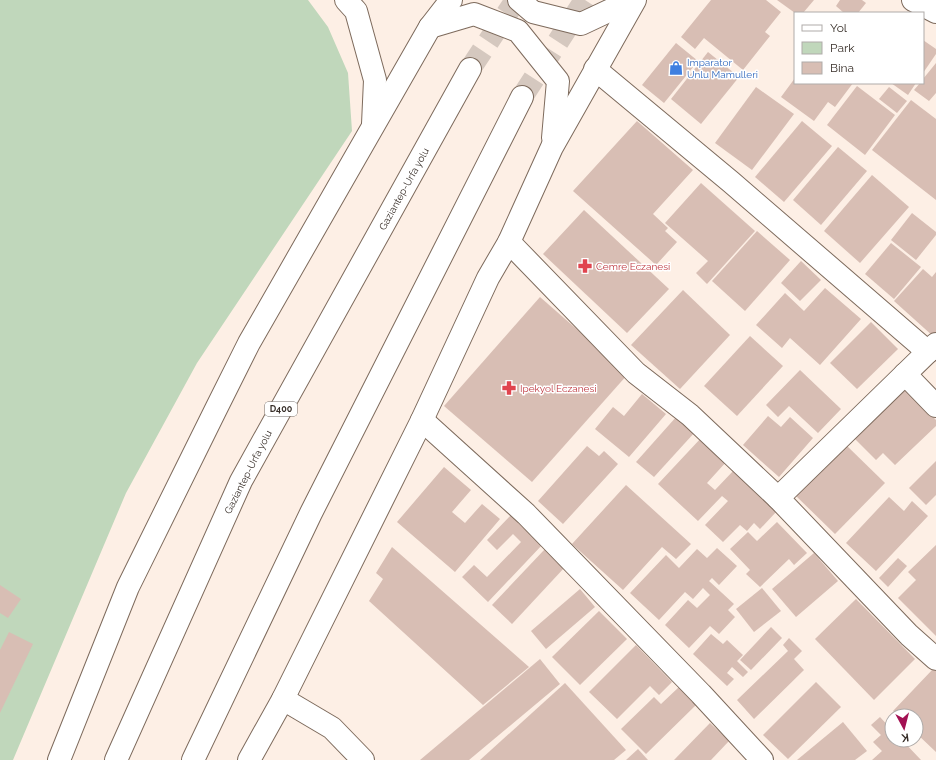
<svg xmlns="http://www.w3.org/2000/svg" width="936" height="760" font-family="Raleway,sans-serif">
<rect width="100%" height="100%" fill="#fdefe5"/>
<!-- green -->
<path fill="#c0d7bb" d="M 0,0 L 308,0 L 328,27 L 348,73 L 352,131 L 197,363 L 126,493 L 13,760 L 0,760 Z"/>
<!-- building -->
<g fill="#d8beb4">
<path d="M 711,0 L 766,0 L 781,12 L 765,32 L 770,36 L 743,70 L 704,38 L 695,49 L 681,37 Z"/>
<path d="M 777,0 L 814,0 L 803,13 L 795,13 Z"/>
<path d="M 840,0 L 862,0 L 866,3 L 858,13 L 844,13 L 836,6 Z"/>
<path d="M 923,40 L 936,49 L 936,54 L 923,73 Z"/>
<path d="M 676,43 L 698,61 L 664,103 L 642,85 Z"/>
<path d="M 708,52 L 739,77 L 701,124 L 671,99 Z"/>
<path d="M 936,63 L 936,93 L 929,101 L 914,90 L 920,83 L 923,83 L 923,79 Z"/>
<path d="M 795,78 L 795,83 L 853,83 L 835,107 L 828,102 L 814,121 L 781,97 Z"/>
<path d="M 891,83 L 916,83 L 908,95 Z"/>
<path d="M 857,86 L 895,115 L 865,155 L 827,125 Z"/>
<path d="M 756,87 L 794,114 L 752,170 L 715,143 Z"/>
<path d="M 889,87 L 907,101 L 897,113 L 879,99 Z"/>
<path d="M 911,100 L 936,119 L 936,200 L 872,150 Z"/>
<path d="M 637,121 L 693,170 L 653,214 L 668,228 L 665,231 L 677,242 L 656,265 L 573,191 Z"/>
<path d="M 802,121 L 832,146 L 784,202 L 755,177 Z"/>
<path d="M 838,147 L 867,171 L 821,225 L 793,200 Z"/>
<path d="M 872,175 L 909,207 L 860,263 L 824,231 Z"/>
<path d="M 701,183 L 755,231 L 707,284 L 696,273 L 708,261 L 665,223 Z"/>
<path d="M 584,210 L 669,289 L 627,333 L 543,254 Z"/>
<path d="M 912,213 L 936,232 L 936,235 L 916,260 L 891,240 Z"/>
<path d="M 757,231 L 790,260 L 745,311 L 712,281 Z"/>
<path d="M 891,243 L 921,267 L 894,299 L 865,274 Z"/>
<path d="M 801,261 L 821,280 L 800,301 L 781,283 Z"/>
<path d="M 923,269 L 932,277 L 936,272 L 936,335 L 934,337 L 894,301 Z"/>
<path d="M 825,288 L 861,319 L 820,365 L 790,338 L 782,348 L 756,325 L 785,293 L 804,311 Z"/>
<path d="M 683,290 L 730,335 L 680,389 L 631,345 Z"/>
<path d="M 540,297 L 628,374 L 532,482 L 444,406 Z"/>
<path d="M 871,322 L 898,349 L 857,389 L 830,363 Z"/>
<path d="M 750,336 L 783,366 L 737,416 L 704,386 Z"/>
<path d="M 800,370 L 841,409 L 818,433 L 789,406 L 778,417 L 766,405 Z"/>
<path d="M 904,387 L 936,420 L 936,426 L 895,465 L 883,453 L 876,460 L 852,436 Z"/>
<path d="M 642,394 L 666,414 L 629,457 L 595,429 L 613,407 L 624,416 Z"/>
<path d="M 677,416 L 695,432 L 654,477 L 636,462 Z"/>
<path d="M 768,416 L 781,427 L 790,417 L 813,438 L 779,477 L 743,445 Z"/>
<path d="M 702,437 L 727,461 L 707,483 L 715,490 L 734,470 L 777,511 L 760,529 L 754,523 L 747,531 L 740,525 L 723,542 L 705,525 L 728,501 L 722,496 L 698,521 L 658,484 Z"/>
<path d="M 845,444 L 885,483 L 835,534 L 795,495 Z"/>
<path d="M 587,446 L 599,456 L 604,451 L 618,464 L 563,524 L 538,501 Z"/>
<path d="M 936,461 L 936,495 L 926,505 L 909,488 Z"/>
<path d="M 444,467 L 471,490 L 452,512 L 465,523 L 482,504 L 500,519 L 455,572 L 397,522 Z"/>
<path d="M 626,485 L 691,544 L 676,559 L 662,547 L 623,590 L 572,544 Z"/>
<path d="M 889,497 L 904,511 L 912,501 L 928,516 L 876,571 L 846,543 Z"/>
<path d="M 512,514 L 543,544 L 488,602 L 462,577 L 474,565 L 487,577 L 521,542 L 513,534 L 497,550 L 487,540 Z"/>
<path d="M 777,522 L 807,553 L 794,565 L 789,559 L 760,587 L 746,574 L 750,570 L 730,549 L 748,532 L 757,541 Z"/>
<path d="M 936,545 L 936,636 L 898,598 L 916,580 L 908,572 Z"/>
<path d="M 392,547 L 529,667 L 483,705 L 369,601 L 383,579 L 376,573 Z"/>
<path d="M 717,548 L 737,566 L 719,585 L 712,578 L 709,581 L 734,604 L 728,610 L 735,617 L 719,634 L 710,626 L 689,648 L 665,625 L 688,600 L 697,608 L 710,595 L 703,588 L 693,599 L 685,592 L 659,620 L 630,593 L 666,555 L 679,568 L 697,549 L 707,558 Z"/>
<path d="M 545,549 L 565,567 L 512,624 L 492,605 Z"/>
<path d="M 814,553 L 838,581 L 796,617 L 772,589 Z"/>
<path d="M 898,558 L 907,566 L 888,587 L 879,578 Z"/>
<path d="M 0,585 L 21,599 L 8,618 L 0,613 Z"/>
<path d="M 762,588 L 781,611 L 754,632 L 736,609 Z"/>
<path d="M 580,589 L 595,607 L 546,649 L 531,631 Z"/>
<path d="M 856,599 L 915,659 L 874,700 L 815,639 Z"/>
<path d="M 599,611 L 627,639 L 580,685 L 552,657 Z"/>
<path d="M 771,627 L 782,638 L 751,670 L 740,660 Z"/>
<path d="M 9,632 L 33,644 L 0,713 L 0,650 Z"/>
<path d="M 711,634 L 723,644 L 727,640 L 743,655 L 737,661 L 748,672 L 743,677 L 732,667 L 727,673 L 734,679 L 727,686 L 693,654 Z"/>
<path d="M 789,638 L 802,651 L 794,659 L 804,670 L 754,719 L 737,700 L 788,651 L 783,645 Z"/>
<path d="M 636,645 L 672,682 L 659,695 L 650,686 L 617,719 L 589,692 Z"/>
<path d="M 540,659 L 560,684 L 469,760 L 420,760 Z"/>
<path d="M 933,669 L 936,671 L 936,752 L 916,733 L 916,716 L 899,716 L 893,711 Z"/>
<path d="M 816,682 L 841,707 L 788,759 L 763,735 Z"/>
<path d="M 565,683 L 626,750 L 614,760 L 480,760 Z"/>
<path d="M 679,687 L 696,705 L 646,754 L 621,729 L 654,697 L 661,704 Z"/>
<path d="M 880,717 L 892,730 L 892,740 L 902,740 L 921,760 L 872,760 L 882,751 L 873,742 L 881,735 L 871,725 Z"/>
<path d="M 843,722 L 867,751 L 855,760 L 797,760 Z"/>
<path d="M 710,723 L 729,741 L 711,760 L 674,760 Z"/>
<path d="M 638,749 L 648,760 L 626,760 Z"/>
</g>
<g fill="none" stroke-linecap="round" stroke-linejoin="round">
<!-- highway-tunnel -->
<g stroke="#d5c8bf" stroke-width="22" stroke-dasharray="22 11" stroke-linecap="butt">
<path d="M 470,69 L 516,0"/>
<path d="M 522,97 L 585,0"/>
</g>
<defs>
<g id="street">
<path d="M 595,69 L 731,182 L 928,352"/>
<path d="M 509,242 L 636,373 L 690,415 L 778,498 L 909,635 L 936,659"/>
<path d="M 905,374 L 936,406"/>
<path d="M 422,420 L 526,514 L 701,694 L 762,760"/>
<path d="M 778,498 L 936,344"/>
<path d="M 283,699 L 332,728 L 363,760"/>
</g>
<g id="secondary">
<path d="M 519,0 L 533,12 L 581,24 L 632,0"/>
<path d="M 913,0 L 936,12"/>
</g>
<g id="highway">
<path d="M 346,0 L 356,11 L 375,80 L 373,124"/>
<path d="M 430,27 L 474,14 L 518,31 L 558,81 L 553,138"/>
<path d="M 59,760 L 128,587 L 216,409 L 249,343 L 430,27 L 451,0"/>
<path d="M 116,760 L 241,481 L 470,69"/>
<path d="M 193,760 L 311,513 L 522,97"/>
<path d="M 249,760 L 283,699 L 422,420 L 488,278 L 509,242 L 552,147 L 635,0"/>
</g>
</defs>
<!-- street casing -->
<use href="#street" stroke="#7d6a5c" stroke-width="24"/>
<!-- secondary casing -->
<use href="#secondary" stroke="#7d6a5c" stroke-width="24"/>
<!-- highway casing -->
<use href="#highway" stroke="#7d6a5c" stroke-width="24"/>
<!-- street -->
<use href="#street" stroke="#fff" stroke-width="22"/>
<!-- secondary -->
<use href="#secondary" stroke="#fff" stroke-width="22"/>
<!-- highway -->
<use href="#highway" stroke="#fff" stroke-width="22"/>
</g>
<!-- icons -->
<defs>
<symbol id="shop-bare" viewBox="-9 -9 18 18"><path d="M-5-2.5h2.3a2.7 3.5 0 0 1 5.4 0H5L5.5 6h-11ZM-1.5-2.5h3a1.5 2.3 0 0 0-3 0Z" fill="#3f7fe0" stroke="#fff" stroke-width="2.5" paint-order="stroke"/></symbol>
<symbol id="pharmacy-bare" viewBox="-9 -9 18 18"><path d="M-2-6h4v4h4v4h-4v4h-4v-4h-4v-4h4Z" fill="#e0444e" stroke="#fff" stroke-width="2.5" paint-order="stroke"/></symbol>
</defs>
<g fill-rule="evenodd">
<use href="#shop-bare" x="666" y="58" width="20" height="20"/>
<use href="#pharmacy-bare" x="575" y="256" width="20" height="20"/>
<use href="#pharmacy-bare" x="499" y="378" width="20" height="20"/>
</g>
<g text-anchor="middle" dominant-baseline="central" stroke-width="3" stroke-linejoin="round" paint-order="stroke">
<!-- shield labels -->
<rect fill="#fff" stroke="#736d68" stroke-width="1" x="265" y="402" width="32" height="14" rx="3"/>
<g font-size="9" font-weight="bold" fill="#372e28">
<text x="281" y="409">D400</text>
</g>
<!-- shop labels -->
<g font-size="10" fill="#366cbe" stroke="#fff" text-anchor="start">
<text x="687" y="62">Imparator<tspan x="687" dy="12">Unlu Mamulleri</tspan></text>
</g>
<!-- street labels -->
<g font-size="10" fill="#372e28" stroke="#fff">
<text transform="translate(404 189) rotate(-61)">Gaziantep-Urfa yolu</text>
<text transform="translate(248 472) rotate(-63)">Gaziantep-Urfa yolu</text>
</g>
<!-- health labels -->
<g font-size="10" fill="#be3a42" stroke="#fff" text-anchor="start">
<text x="596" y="266">Cemre Eczanesi</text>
<text x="520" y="388">Ipekyol Eczanesi</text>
</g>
</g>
<!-- legend -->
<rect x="794" y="12" width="130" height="72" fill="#ffffff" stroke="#afaba9"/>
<rect x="802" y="25" width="20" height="6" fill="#ffffff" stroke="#afaba9"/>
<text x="830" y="32" font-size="12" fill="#372e28">Yol</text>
<rect x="802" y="42" width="20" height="12" fill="#c0d7bb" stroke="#afaba9"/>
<text x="830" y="52" font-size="12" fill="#372e28">Park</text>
<rect x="802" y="62" width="20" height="12" fill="#d8beb4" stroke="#afaba9"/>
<text x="830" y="72" font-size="12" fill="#372e28">Bina</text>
<!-- north arrow -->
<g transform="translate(904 728) rotate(173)"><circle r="19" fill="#ffffff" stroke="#afaba9"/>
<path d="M0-3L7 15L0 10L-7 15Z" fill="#a31153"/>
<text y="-6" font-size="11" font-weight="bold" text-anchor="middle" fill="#372e28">K</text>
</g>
</svg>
